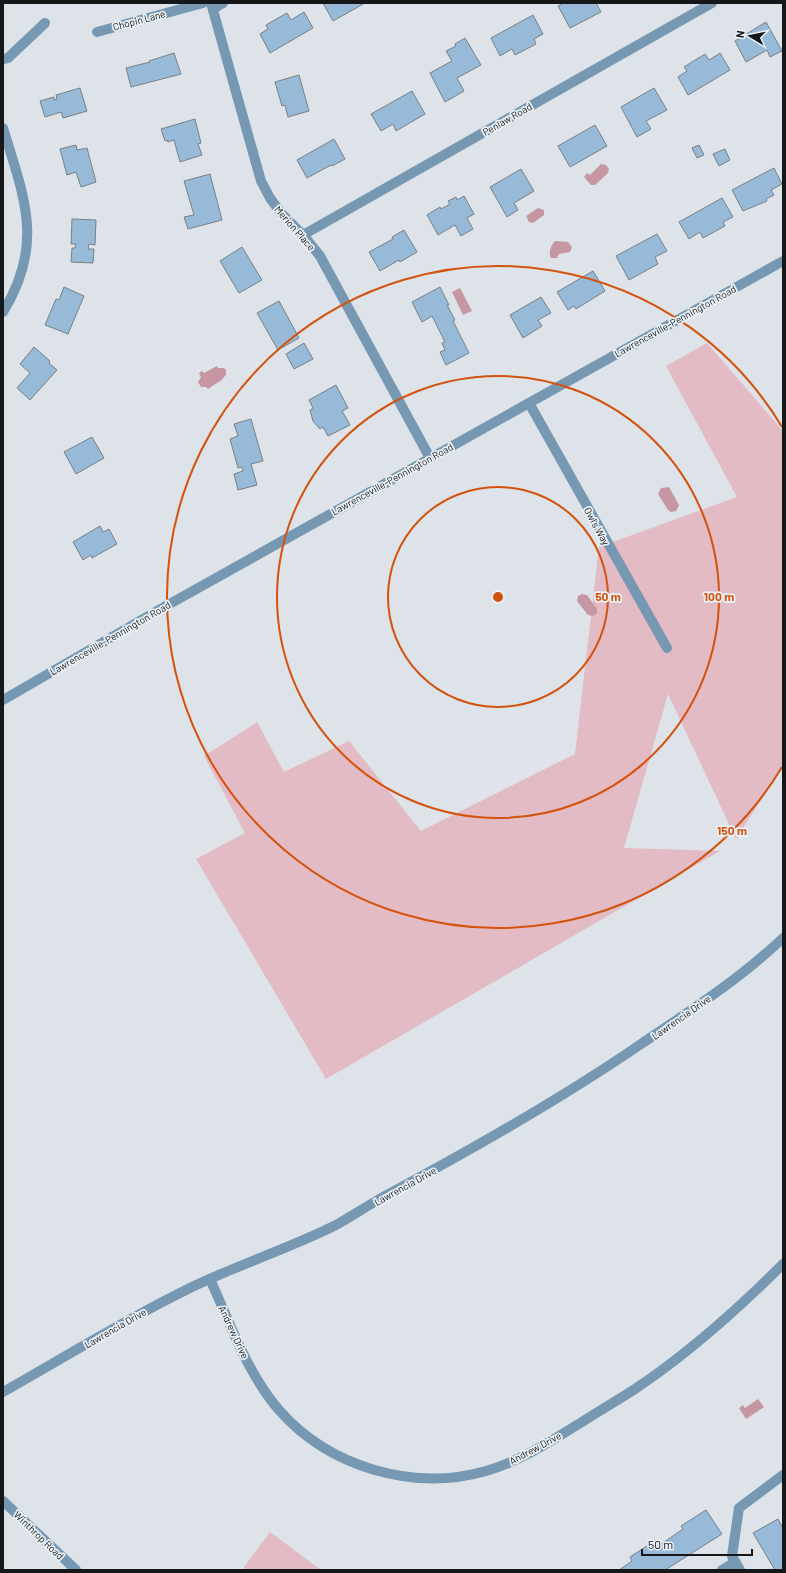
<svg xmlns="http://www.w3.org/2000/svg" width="786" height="1573" font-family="Barlow,sans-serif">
<rect width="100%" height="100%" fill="#dde3e8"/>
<!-- green -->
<g fill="#e3bbc4">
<path d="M 707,343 L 783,431 L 783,766 L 736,839 L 668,694 L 624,848 L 720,851 L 326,1079 L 196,859 L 245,833 L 204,756 L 257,722 L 284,772 L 349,741 L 421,831 L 575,754 L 599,547 L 737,497 L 666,366 Z"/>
<path d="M 270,1532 L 321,1570 L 246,1570 L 244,1567 Z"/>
</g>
<!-- water -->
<g fill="#c697a2">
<path d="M 601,164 L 606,165 L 609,169 L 608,173 L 595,185 L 591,185 L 584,177 L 587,173 L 590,175 Z"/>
<path d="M 538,208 L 544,210 L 544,215 L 533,223 L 529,222 L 526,216 Z"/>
<path d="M 555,241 L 568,242 L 572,247 L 570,252 L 559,254 L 557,258 L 551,258 C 548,253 551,245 555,241 Z"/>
<path d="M 460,288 L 472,311 L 463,315 L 452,292 Z"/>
<path d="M 217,366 L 218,368 L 224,368 L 226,370 L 226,375 L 223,378 L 223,379 L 208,389 L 206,387 L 201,387 L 198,382 L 201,377 L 199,373 L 202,371 L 204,373 Z"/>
<path d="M 669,487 L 679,505 L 676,511 L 671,512 L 668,510 L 658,494 L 661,488 Z"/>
<path d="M 582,594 L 587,595 L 597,609 L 597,613 L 593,616 L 588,615 L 577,601 L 578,596 Z"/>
<path d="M 758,1399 L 764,1407 L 746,1419 L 739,1408 L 743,1405 L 745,1408 Z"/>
</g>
<!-- building -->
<g fill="#96bad8" stroke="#7a8084">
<path d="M 323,3 L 365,3 L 333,21 Z"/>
<path d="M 564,3 L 596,3 L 601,12 L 570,28 L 558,6 Z"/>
<path d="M 304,12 L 313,28 L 270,53 L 260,34 L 268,29 L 266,25 L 287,13 L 291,20 Z"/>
<path d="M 533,15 L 543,34 L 534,39 L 536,44 L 515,55 L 512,49 L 500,56 L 491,38 Z"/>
<path d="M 766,22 L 782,51 L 770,57 L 767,50 L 746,62 L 735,41 Z"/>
<path d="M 465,38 L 481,65 L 457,78 L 464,91 L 445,102 L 430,73 L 452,61 L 446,51 L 456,46 L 455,44 Z"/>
<path d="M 174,53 L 181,74 L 131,87 L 126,68 L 150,62 L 149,61 Z"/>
<path d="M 720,53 L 730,70 L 688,95 L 678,77 L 687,71 L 684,67 L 705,54 L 709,60 Z"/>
<path d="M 299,75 L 309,111 L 288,117 L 285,105 L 282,106 L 275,82 Z"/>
<path d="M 80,88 L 87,111 L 63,118 L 61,112 L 45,117 L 40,101 L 54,97 L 54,100 L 57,99 L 56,95 Z"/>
<path d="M 654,88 L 667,110 L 646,121 L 651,129 L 637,137 L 621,107 Z"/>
<path d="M 412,91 L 425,114 L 396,131 L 393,124 L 381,131 L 371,114 Z"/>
<path d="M 195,119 L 201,143 L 198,144 L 202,155 L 180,162 L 174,140 L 168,142 L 167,140 L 165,141 L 161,129 Z"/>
<path d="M 595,125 L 607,146 L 570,167 L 558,146 Z"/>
<path d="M 334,139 L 345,159 L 332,166 L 331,165 L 307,178 L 297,160 Z"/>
<path d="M 76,145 L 77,150 L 87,148 L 96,182 L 81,187 L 76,172 L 67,175 L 60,149 Z"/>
<path d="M 699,145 L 704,155 L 697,158 L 692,148 Z"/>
<path d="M 725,149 L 730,160 L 719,166 L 713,154 Z"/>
<path d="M 774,168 L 782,184 L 771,190 L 774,195 L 766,199 L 767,201 L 743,211 L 732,190 Z"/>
<path d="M 521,169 L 534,191 L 514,203 L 518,210 L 507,217 L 490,187 Z"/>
<path d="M 210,174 L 222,220 L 188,229 L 184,217 L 194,215 L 184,181 Z"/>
<path d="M 464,196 L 474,214 L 467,218 L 473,229 L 461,236 L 455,225 L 438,235 L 427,215 L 440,207 L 441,209 L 450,204 L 448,201 L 456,197 L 457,200 Z"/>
<path d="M 722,198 L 733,217 L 723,222 L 725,226 L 703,238 L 700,232 L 689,239 L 679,222 Z"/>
<path d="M 72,219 L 96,220 L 95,245 L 89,244 L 88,249 L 94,249 L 93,263 L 71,262 L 72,248 L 75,248 L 76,244 L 71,244 Z"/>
<path d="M 404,230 L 417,252 L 400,262 L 399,260 L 380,271 L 369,252 L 393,239 L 392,237 Z"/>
<path d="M 657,234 L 667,251 L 655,257 L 658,264 L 629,280 L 616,256 Z"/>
<path d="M 242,247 L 262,280 L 239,293 L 220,261 Z"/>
<path d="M 593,271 L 605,291 L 576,309 L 574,306 L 568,310 L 557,292 Z"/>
<path d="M 64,287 L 84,296 L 68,334 L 45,325 L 56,299 L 59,300 Z"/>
<path d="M 440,287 L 449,305 L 447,305 L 455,320 L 453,321 L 469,353 L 446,365 L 440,352 L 445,350 L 442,343 L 445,342 L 432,316 L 422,322 L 412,302 Z"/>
<path d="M 541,297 L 551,313 L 538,320 L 542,326 L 523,338 L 510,315 Z"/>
<path d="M 279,301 L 299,338 L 278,350 L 257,313 Z"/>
<path d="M 304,343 L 313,359 L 294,369 L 286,354 Z"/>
<path d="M 34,347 L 50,361 L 49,363 L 57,370 L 30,400 L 17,388 L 30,373 L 20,364 Z"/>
<path d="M 336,385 L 348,408 L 342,411 L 350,425 L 328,436 L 323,427 L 320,429 L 313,421 L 310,410 L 313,408 L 309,400 Z"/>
<path d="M 251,419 L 263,461 L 251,464 L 257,485 L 238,490 L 234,474 L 243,471 L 242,467 L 238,468 L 230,439 L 238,436 L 234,424 Z"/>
<path d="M 92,437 L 104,458 L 76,474 L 64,452 Z"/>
<path d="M 100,526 L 103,532 L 109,529 L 117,544 L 92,558 L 91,555 L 83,560 L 73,542 Z"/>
<path d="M 706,1510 L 722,1534 L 665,1570 L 619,1570 L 632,1561 L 630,1557 L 656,1540 L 660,1545 L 683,1529 L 681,1526 Z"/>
<path d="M 778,1519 L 783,1528 L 783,1570 L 775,1570 L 753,1533 Z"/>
</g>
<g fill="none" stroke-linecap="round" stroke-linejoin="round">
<!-- minor -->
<g stroke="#7798b2" stroke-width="10">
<path d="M 211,3 L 261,181 L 270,198 L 281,213 L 303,235 L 320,256 L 430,458"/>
<path d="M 213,9 L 223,3"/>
<path d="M 97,32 L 203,3"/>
<path d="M 3,59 L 8,58 L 45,23"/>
<path d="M 3,128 C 24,197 45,244 3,312"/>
<path d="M 303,235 L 712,3"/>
<path d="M 529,403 L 667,648"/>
<path d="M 3,700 L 157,611 L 783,261"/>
<path d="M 210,1279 C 230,1323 247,1373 279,1410 C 329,1467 413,1492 486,1471 C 521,1461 551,1441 582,1422 C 599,1411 618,1400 635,1389 C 689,1353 738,1309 783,1264"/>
<path d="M 3,1392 C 65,1357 126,1319 190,1288 C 237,1265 288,1249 336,1225 C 352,1216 367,1206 383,1197 C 471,1150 558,1101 641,1044 C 690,1011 740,979 783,938"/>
<path d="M 3,1501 L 76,1570"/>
<path d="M 722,1570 L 735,1562"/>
<path d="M 740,1570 L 732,1556 L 739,1508 L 783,1475"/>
</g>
</g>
<!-- distance rings -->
<g fill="none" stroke="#d3520d" stroke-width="2">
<circle cx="498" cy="597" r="110"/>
<circle cx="498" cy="597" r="221"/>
<path d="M782 767A331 331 0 1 1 782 427"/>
</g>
<g text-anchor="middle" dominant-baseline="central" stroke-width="3.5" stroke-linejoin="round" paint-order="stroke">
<!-- street labels -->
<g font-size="10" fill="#151719" stroke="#eaf1f6">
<text transform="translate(139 20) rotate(-15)">Chopin Lane</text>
<text transform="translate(507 119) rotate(-30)">Penlaw Road</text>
<text transform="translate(295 228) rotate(49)">Merion Place</text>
<text transform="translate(675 321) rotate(-29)">Lawrenceville-Pennington Road</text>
<text transform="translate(392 479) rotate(-29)">Lawrenceville-Pennington Road</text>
<text transform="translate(597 526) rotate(61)">Owl's Way</text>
<text transform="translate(110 638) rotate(-30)">Lawrenceville-Pennington Road</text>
<text transform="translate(681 1017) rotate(-35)">Lawrencia Drive</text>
<text transform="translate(405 1186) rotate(-29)">Lawrencia Drive</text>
<text transform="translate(115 1328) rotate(-30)">Lawrencia Drive</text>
<text transform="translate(234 1332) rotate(65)">Andrew Drive</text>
<text transform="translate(535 1448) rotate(-28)">Andrew Drive</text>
<text transform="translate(39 1535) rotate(44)">Winthrop Road</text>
</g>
</g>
<circle cx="498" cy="597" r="6" fill="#d3520d" stroke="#eaf1f6" stroke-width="2"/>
<g font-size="12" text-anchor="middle" font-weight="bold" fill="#d3520d" stroke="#eaf1f6" stroke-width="3.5" stroke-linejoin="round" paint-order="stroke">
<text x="608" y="601">50 m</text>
<text x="719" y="601">100 m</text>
<text x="732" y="835">150 m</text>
</g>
<!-- border -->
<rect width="786" height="1573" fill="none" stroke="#151719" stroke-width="8"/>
<!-- north arrow -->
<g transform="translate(750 36) rotate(280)" stroke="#eaf1f6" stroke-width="3" paint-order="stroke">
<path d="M0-3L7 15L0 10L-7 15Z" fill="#151719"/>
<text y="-6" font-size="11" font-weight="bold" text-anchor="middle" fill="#151719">N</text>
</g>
<!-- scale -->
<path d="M642 1549v6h110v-6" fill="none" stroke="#151719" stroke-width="2"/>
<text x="648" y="1549" font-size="12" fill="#151719" stroke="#eaf1f6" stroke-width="3" paint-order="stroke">50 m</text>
</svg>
